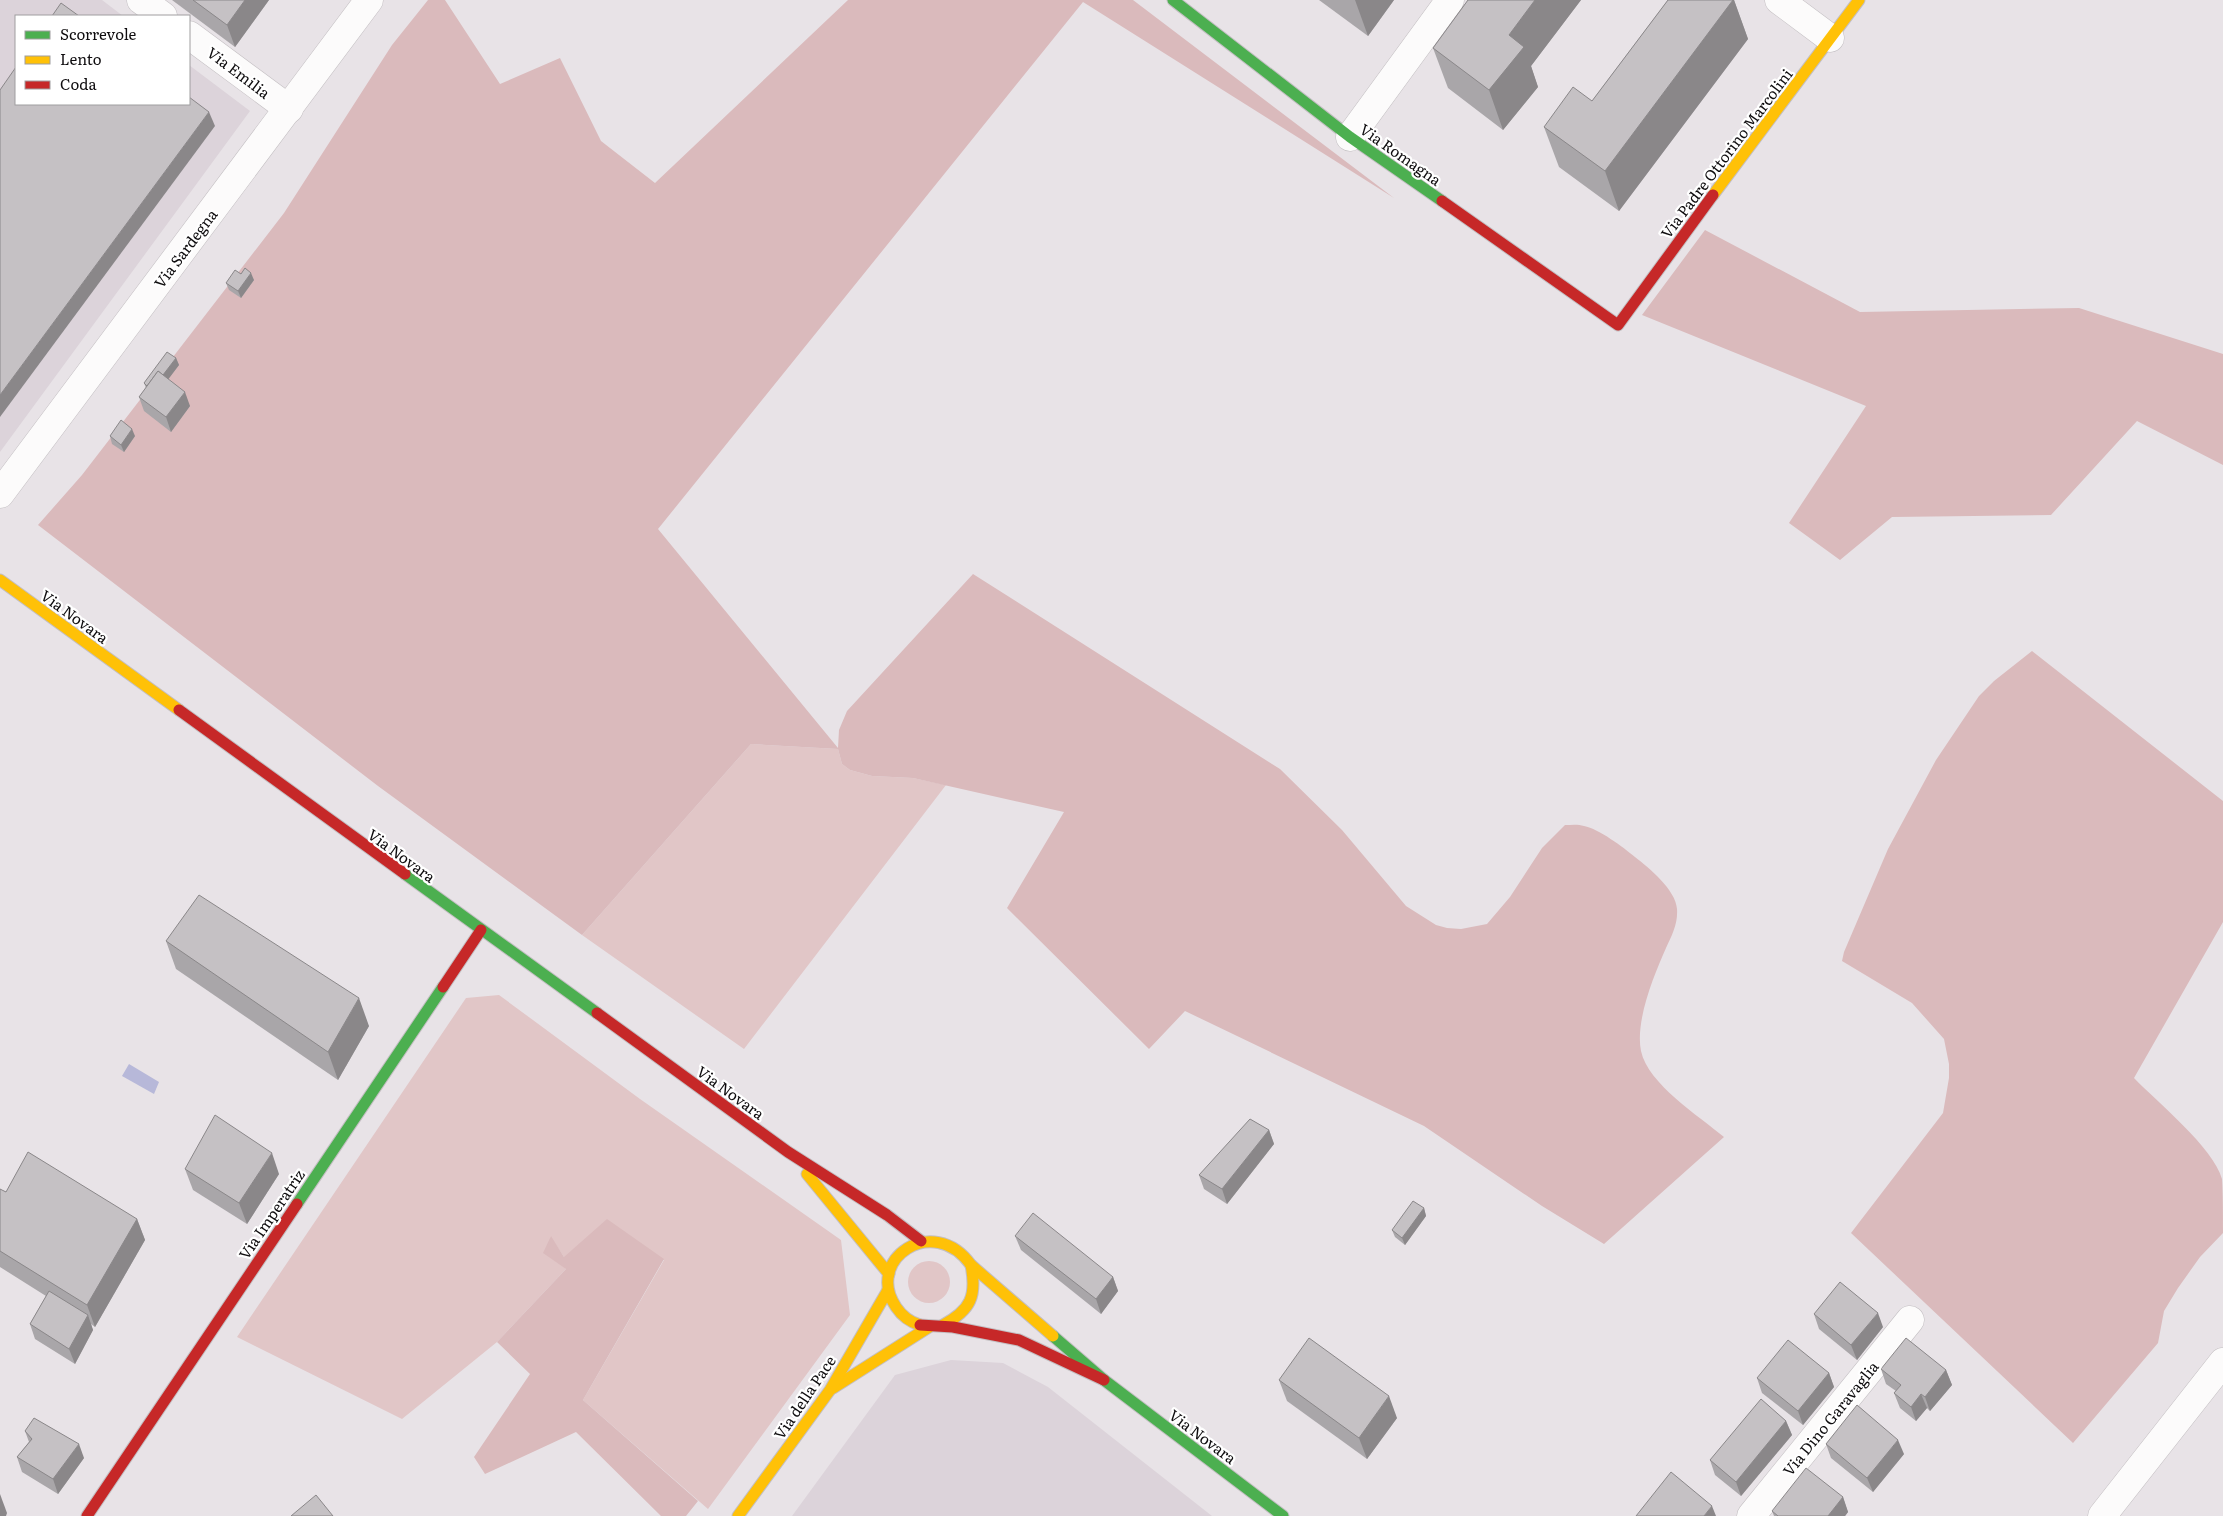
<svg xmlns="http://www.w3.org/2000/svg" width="2223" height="1516" font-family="Literata,serif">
<rect width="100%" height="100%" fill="#e8e3e7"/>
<!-- built -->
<g fill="#dcd3da">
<path d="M 0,0 L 102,0 L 123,16 L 16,16 L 16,104 L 189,104 L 189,65 L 250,111 L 0,452 Z"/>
<path d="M 951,1360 L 1003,1363 L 1048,1387 L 1212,1516 L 792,1516 L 895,1375 Z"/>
</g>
<!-- green -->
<g fill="#e1c6c7">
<path d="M 751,744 L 838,749 L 842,764 L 850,770 L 872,776 L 913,778 L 946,785 L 744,1049 L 582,935 Z"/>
<path d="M 499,995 L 640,1099 L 841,1240 L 850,1315 L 708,1509 L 583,1400 L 664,1260 L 564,1257 L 550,1236 L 566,1269 L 497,1342 L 402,1419 L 237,1337 L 466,998 Z"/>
<circle cx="929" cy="1282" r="21"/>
</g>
<!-- forest -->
<g fill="#dababc">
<path d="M 428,0 L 445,0 L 500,84 L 560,58 L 601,141 L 655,183 L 848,0 L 1133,0 L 1394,198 L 1083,2 L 658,529 L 838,748 L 839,730 L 847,711 L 973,574 L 1280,769 L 1342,830 L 1406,906 L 1436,925 L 1447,928 L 1461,929 L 1487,924 L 1510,897 L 1542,848 L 1565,825 C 1571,825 1578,824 1584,826 C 1599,829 1623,847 1635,857 C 1649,868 1676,890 1677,909 C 1678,924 1672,935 1666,948 C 1654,975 1635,1021 1641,1051 C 1648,1084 1699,1116 1724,1137 L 1604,1244 L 1542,1206 L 1424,1126 L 1185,1011 L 1149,1049 L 1007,908 L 1064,812 L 913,778 L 872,776 L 850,770 L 842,764 L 838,749 L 751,744 L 582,935 L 378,786 L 38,525 L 82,475 L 284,213 L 392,45 Z"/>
<path d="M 1705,230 L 1860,312 L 2079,308 L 2223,354 L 2223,465 L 2137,421 L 2051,515 L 1892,517 L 1840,560 L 1789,523 L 1866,406 L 1642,315 Z"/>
<path d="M 2032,651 L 2223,801 L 2223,922 L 2134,1078 C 2158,1103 2213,1147 2222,1179 C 2223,1193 2223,1218 2223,1233 L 2200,1257 L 2178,1288 L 2164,1311 L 2158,1343 L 2073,1443 L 1851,1233 L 1943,1113 L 1949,1078 L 1949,1064 L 1944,1039 L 1912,1003 L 1842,961 L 1844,952 L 1888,849 L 1936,760 L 1979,696 L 1994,681 Z"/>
<path d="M 607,1219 L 664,1259 L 583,1400 L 698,1501 L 686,1516 L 661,1516 L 576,1432 L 485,1474 L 474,1457 L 530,1374 L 497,1342 L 566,1269 L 543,1253 L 551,1236 L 564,1257 Z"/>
</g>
<!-- water -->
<path fill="#b7b8d9" d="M 129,1064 L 159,1082 L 154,1094 L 122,1076 Z"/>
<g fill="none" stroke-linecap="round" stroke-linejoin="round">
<defs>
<g id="street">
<path d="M 141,0 L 163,16"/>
<path d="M 1779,0 L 1830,38"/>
<path d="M 189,35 L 289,109"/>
<path d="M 1350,137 L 1450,0"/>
<path d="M 0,494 L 369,0"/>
<path d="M 1751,1516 L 1910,1320"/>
<path d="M 2102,1516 L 2223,1362"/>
</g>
<g id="fast">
<path d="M 1173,0 L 1350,137 L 1442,201"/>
<path d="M 405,874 L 597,1013"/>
<path d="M 297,1204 L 443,987"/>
<path d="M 1053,1336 L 1104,1380 L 1283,1516"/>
</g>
<g id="slow">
<path d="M 1713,195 L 1859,0"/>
<path d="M 0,580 L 179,710"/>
<path d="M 807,1174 L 889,1274"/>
<path d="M 920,1325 C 910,1322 902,1316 896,1307 C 864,1260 933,1212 971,1265 L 1053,1336"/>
<path d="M 943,1325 C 971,1310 977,1296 971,1265"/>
<path d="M 833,1388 L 929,1327"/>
<path d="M 738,1516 L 830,1390 L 888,1290"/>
</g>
<g id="jam">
<path d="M 1442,201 L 1618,325 L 1713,195"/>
<path d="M 179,710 L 405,874"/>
<path d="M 443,987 L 481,930"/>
<path d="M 597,1013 L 788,1152 L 887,1215 L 921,1241"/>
<path d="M 920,1325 L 953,1327 L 1019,1340 L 1104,1380"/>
<path d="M 87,1516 L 297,1204"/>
</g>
</defs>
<!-- street casing -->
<use href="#street" stroke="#c3bfc2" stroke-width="29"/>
<!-- fast casing -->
<use href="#fast" stroke="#c3bfc2" stroke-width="13"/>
<!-- slow casing -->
<use href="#slow" stroke="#c3bfc2" stroke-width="13"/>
<!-- jam casing -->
<use href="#jam" stroke="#c3bfc2" stroke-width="13"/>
<!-- street -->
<use href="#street" stroke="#fcfbfb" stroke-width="28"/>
<!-- fast -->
<use href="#fast" stroke="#4caf50" stroke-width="11"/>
<!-- slow -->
<use href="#slow" stroke="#ffc107" stroke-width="11"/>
<!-- jam -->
<use href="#jam" stroke="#c62828" stroke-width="11"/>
</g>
<!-- wall -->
<g fill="#a9a6a9">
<path d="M 172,0 L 269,0 L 235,47 Z"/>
<path d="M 1319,0 L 1394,0 L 1368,36 Z"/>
<path d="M 1468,0 L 1581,0 L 1531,66 L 1538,87 L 1503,130 L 1448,88 L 1433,48 Z"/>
<path d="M 1668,0 L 1734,0 L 1748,39 L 1619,211 L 1559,167 L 1544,127 L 1592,101 Z"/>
<path d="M 241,274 L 254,280 L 241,298 L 229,290 L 226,283 Z"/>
<path d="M 176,358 L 179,365 L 168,379 L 190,406 L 171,432 L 144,411 L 139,397 L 146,388 L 144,383 Z"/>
<path d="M 110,436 L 135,436 L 124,452 L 112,444 Z"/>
<path d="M 166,941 L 369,1026 L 338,1080 L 176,969 Z"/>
<path d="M 1269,1130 L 1274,1144 L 1227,1204 L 1204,1189 L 1199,1175 Z"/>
<path d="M 185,1169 L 279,1174 L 247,1224 L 193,1190 Z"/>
<path d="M 0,1189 L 6,1192 L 137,1219 L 145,1240 L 95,1327 L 91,1324 L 93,1330 L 75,1364 L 35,1339 L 30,1324 L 46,1296 L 0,1267 Z"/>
<path d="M 1424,1208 L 1426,1216 L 1405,1245 L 1395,1237 L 1392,1230 Z"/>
<path d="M 1015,1236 L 1113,1277 L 1118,1291 L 1101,1314 L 1021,1250 Z"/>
<path d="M 1814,1314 L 1883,1327 L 1857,1360 L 1819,1329 Z"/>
<path d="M 1881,1369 L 1946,1370 L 1952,1385 L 1930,1411 L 1927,1408 L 1916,1421 L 1900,1408 L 1894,1393 L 1896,1391 L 1886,1384 Z"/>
<path d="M 1829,1373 L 1834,1387 L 1803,1425 L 1762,1393 L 1757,1378 Z"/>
<path d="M 1279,1380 L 1397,1418 L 1367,1459 L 1287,1401 Z"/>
<path d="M 1786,1421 L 1792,1435 L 1741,1496 L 1715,1475 L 1710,1460 Z"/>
<path d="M 25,1431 L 84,1458 L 58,1494 L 22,1472 L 17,1457 L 29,1442 Z"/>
<path d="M 1826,1444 L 1904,1454 L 1873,1492 L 1831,1458 Z"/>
<path d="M 1843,1497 L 1848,1512 L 1845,1516 L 1774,1516 L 1772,1511 Z"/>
</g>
<!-- shaded-wall -->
<g fill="#8a8789">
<path d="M 245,0 L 269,0 L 235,47 L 227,25 Z"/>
<path d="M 1355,0 L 1394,0 L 1368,36 Z"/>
<path d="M 1535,0 L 1581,0 L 1531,66 L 1538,87 L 1503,130 L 1489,90 L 1509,35 Z"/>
<path d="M 1733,0 L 1734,0 L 1748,39 L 1619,211 L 1605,171 Z"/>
<path d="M 209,112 L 215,126 L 0,417 L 0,395 Z"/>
<path d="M 251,273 L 254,280 L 241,298 L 238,291 Z"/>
<path d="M 176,358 L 179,365 L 155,397 L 152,389 Z"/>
<path d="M 185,392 L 190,406 L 171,432 L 166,417 Z"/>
<path d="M 132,429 L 135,436 L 124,452 L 121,445 Z"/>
<path d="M 359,998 L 369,1026 L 338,1080 L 328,1052 Z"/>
<path d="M 1269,1130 L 1274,1144 L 1227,1204 L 1222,1189 Z"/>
<path d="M 272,1153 L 279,1174 L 247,1224 L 239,1203 Z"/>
<path d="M 1424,1208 L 1426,1216 L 1405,1245 L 1402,1238 Z"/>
<path d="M 137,1219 L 145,1240 L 95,1327 L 87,1305 Z"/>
<path d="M 1113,1277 L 1118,1291 L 1101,1314 L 1096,1299 Z"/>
<path d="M 1878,1313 L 1883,1327 L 1857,1360 L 1851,1345 Z"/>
<path d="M 88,1315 L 93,1330 L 75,1364 L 69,1349 Z"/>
<path d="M 1946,1370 L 1952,1385 L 1930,1411 L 1925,1397 Z"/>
<path d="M 1829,1373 L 1834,1387 L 1803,1425 L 1798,1411 Z"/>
<path d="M 1921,1394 L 1927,1408 L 1916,1421 L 1911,1407 Z"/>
<path d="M 1389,1396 L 1397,1418 L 1367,1459 L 1359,1438 Z"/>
<path d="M 1786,1421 L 1792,1435 L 1741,1496 L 1736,1482 Z"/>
<path d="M 1898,1440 L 1904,1454 L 1873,1492 L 1867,1478 Z"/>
<path d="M 79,1444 L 84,1458 L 58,1494 L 53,1479 Z"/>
<path d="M 0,1494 L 7,1513 L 6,1516 L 0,1516 Z"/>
<path d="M 1843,1497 L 1848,1512 L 1845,1516 L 1828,1516 Z"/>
<path d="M 1712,1506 L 1716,1516 L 1704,1516 Z"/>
</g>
<!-- building -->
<g fill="#c5c1c4" stroke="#8a8789">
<path d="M 193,0 L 245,0 L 227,25 Z"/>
<path d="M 1468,0 L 1535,0 L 1509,35 L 1524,47 L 1489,90 L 1433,48 Z"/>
<path d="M 1668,0 L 1733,0 L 1605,171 L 1544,127 L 1573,87 L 1592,101 Z"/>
<path d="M 61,3 L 79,16 L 52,16 Z"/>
<path d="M 16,67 L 16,104 L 189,104 L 189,97 L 209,112 L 0,395 L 0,90 Z"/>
<path d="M 245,268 L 251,273 L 238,291 L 226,283 L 235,270 L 241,274 Z"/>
<path d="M 167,352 L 176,358 L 163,375 L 158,371 L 147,386 L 144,383 Z"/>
<path d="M 158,371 L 185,392 L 166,417 L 139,397 Z"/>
<path d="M 121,420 L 132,429 L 121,445 L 110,436 Z"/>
<path d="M 199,895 L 359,998 L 328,1052 L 166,941 Z"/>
<path d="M 215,1115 L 272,1153 L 239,1203 L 185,1169 Z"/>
<path d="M 1250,1119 L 1269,1130 L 1222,1189 L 1199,1175 Z"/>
<path d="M 28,1152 L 137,1219 L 87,1305 L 0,1251 L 0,1189 L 6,1192 Z"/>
<path d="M 1413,1201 L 1424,1208 L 1402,1238 L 1392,1230 Z"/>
<path d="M 1033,1213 L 1113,1277 L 1096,1299 L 1015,1236 Z"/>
<path d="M 1840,1282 L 1878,1313 L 1851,1345 L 1814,1314 Z"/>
<path d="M 49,1291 L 88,1315 L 69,1349 L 30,1324 Z"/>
<path d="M 1309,1338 L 1389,1396 L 1359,1438 L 1279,1380 Z"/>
<path d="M 1906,1338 L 1946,1370 L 1925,1397 L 1921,1394 L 1911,1407 L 1894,1393 L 1901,1385 L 1881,1369 Z"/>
<path d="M 1788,1340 L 1829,1373 L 1798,1411 L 1757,1378 Z"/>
<path d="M 1761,1399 L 1786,1421 L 1736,1482 L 1710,1460 Z"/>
<path d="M 1857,1405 L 1898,1440 L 1867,1478 L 1826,1444 Z"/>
<path d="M 34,1418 L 79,1444 L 53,1479 L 17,1457 L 32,1439 L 25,1431 Z"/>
<path d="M 1806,1468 L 1843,1497 L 1828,1516 L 1778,1516 L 1772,1511 Z"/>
<path d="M 1671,1472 L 1712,1506 L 1704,1516 L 1636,1516 Z"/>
<path d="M 316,1495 L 333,1516 L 291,1516 Z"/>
</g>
<g text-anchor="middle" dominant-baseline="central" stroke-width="4.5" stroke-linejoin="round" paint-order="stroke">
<!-- street labels -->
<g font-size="15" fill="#0e0c0e" stroke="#fff">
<text transform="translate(239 72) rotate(37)">Via Emilia</text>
<text transform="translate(1726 153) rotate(-53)">Via Padre Ottorino Marcolini</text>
<text transform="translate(1401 154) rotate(35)">Via Romagna</text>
<text transform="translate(185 248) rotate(-53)">Via Sardegna</text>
<text transform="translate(75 616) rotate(36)">Via Novara</text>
<text transform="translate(402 855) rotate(36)">Via Novara</text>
<text transform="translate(731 1092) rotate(36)">Via Novara</text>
<text transform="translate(271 1214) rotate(-56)">Via Imperatriz</text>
<text transform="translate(804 1397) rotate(-56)">Via della Pace</text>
<text transform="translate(1830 1418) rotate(-51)">Via Dino Garavaglia</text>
<text transform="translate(1203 1436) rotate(37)">Via Novara</text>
</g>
</g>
<!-- legend -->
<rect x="15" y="15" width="175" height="90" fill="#ffffff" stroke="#9f9e9f"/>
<rect x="25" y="31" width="25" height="8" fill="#4caf50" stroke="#9f9e9f"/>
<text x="60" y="40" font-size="15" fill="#0e0c0e">Scorrevole</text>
<rect x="25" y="56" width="25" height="8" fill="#ffc107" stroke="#9f9e9f"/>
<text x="60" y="65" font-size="15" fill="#0e0c0e">Lento</text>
<rect x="25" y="81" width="25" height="8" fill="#c62828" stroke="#9f9e9f"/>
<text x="60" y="90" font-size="15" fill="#0e0c0e">Coda</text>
</svg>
